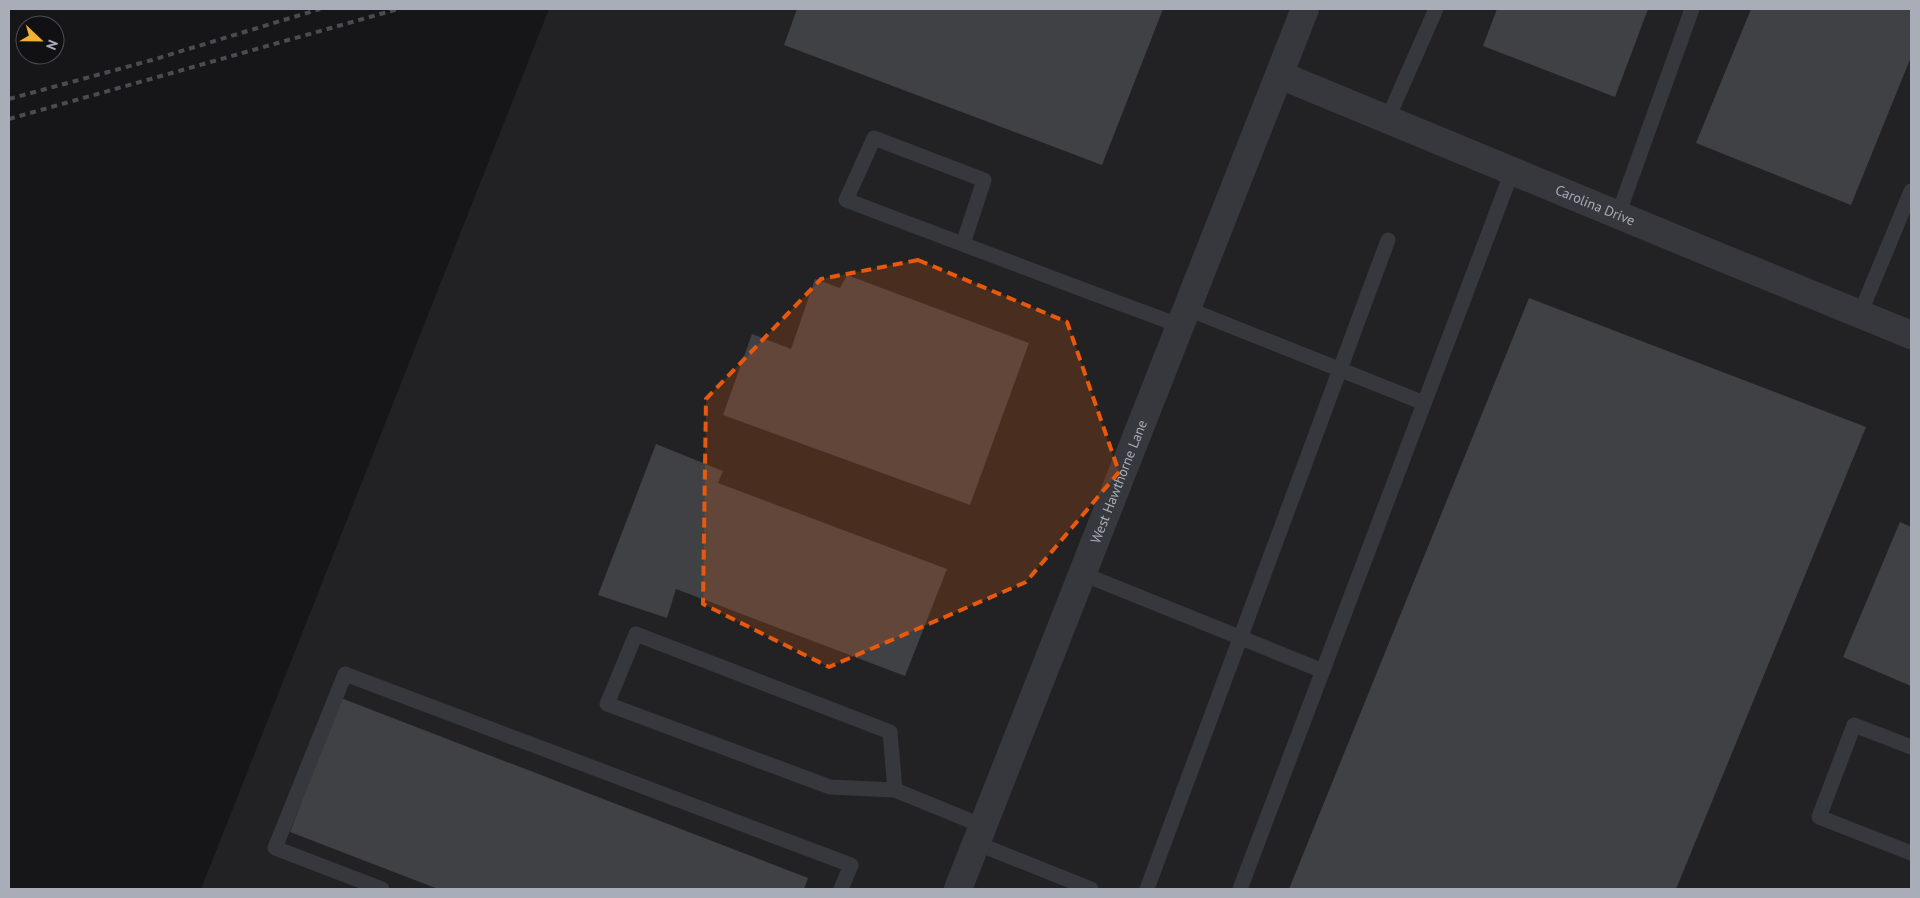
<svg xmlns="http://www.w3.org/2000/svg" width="1920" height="898" font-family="'PT Sans',sans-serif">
<rect width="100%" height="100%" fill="#161618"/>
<!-- built -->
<path fill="#222225" d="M 549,9 L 1911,9 L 1911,889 L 201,889 Z"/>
<!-- building -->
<g fill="#404145">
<path d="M 797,9 L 1163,9 L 1102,165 L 784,45 Z"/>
<path d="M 1497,9 L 1648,9 L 1615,97 L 1483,46 Z"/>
<path d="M 1751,9 L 1911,9 L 1911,57 L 1851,205 L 1696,143 Z"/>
<path d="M 847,275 L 1029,343 L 970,505 L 723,415 L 752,334 L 791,349 L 815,279 L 840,288 Z"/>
<path d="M 1529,298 L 1866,427 L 1676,889 L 1289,889 Z"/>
<path d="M 656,444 L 723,471 L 718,483 L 947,569 L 905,676 L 676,589 L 667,618 L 598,595 Z"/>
<path d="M 1900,522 L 1911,527 L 1911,686 L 1843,657 Z"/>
<path d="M 341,698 L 808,878 L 804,889 L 438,889 L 290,832 Z"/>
</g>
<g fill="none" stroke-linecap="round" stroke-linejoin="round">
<!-- service -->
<g stroke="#37383d" stroke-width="15">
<path d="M 1388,118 L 1436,9"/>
<path d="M 1618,215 L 1692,9"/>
<path d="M 963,244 L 984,180 L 874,138 L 846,200 C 958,242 1069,285 1181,326"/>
<path d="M 1188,309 L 1424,403"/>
<path d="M 1860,314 L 1911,191"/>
<path d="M 1083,574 L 1323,671"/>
<path d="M 1911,747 L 1854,725 L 1819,817 L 1911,853"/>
<path d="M 895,790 L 890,732 L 636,634 L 607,704 L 830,787 L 895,790 L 983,826"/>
<path d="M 976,843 L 1091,889"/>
<path d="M 382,889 L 275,848 L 345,674 L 851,865 L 841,889"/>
<path d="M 1147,889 L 1388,240"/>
<path d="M 1240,889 L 1513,169"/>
</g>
<!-- minor -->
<path stroke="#37383d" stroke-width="28" id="s1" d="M 1280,75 C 1491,161 1700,250 1911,335"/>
<!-- tertiary -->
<path stroke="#37383d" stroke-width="28" id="s2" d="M 958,889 L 1305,9"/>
<!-- rail -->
<g stroke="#4a4c52" stroke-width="4" stroke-dasharray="6 5" stroke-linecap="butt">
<path d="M 9,99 L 152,60 L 320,9"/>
<path d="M 9,119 L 398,9"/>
</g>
</g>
<!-- marked area -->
<path fill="#e8590c" fill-opacity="0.2" stroke="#e8590c" stroke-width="4" stroke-dasharray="10 6" stroke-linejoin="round" d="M 918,260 L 1067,322 L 1119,472 L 1026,582 L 829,667 L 703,604 L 706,399 L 821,279 Z"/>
<g text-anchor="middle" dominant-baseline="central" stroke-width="4" stroke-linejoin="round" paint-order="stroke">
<!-- street labels -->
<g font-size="14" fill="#a8adb8" stroke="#111113">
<text stroke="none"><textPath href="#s1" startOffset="341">Carolina Drive</textPath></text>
<text stroke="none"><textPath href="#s2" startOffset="438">West Hawthorne Lane</textPath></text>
</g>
</g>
<!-- border -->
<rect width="1920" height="898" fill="none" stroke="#a8adb8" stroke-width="20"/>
<!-- north arrow -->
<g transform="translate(40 40) rotate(112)"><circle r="24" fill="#111113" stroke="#4d4f55"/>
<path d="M0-4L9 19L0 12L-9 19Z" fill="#f2b134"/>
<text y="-8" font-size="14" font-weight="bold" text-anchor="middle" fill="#a8adb8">N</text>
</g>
</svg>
